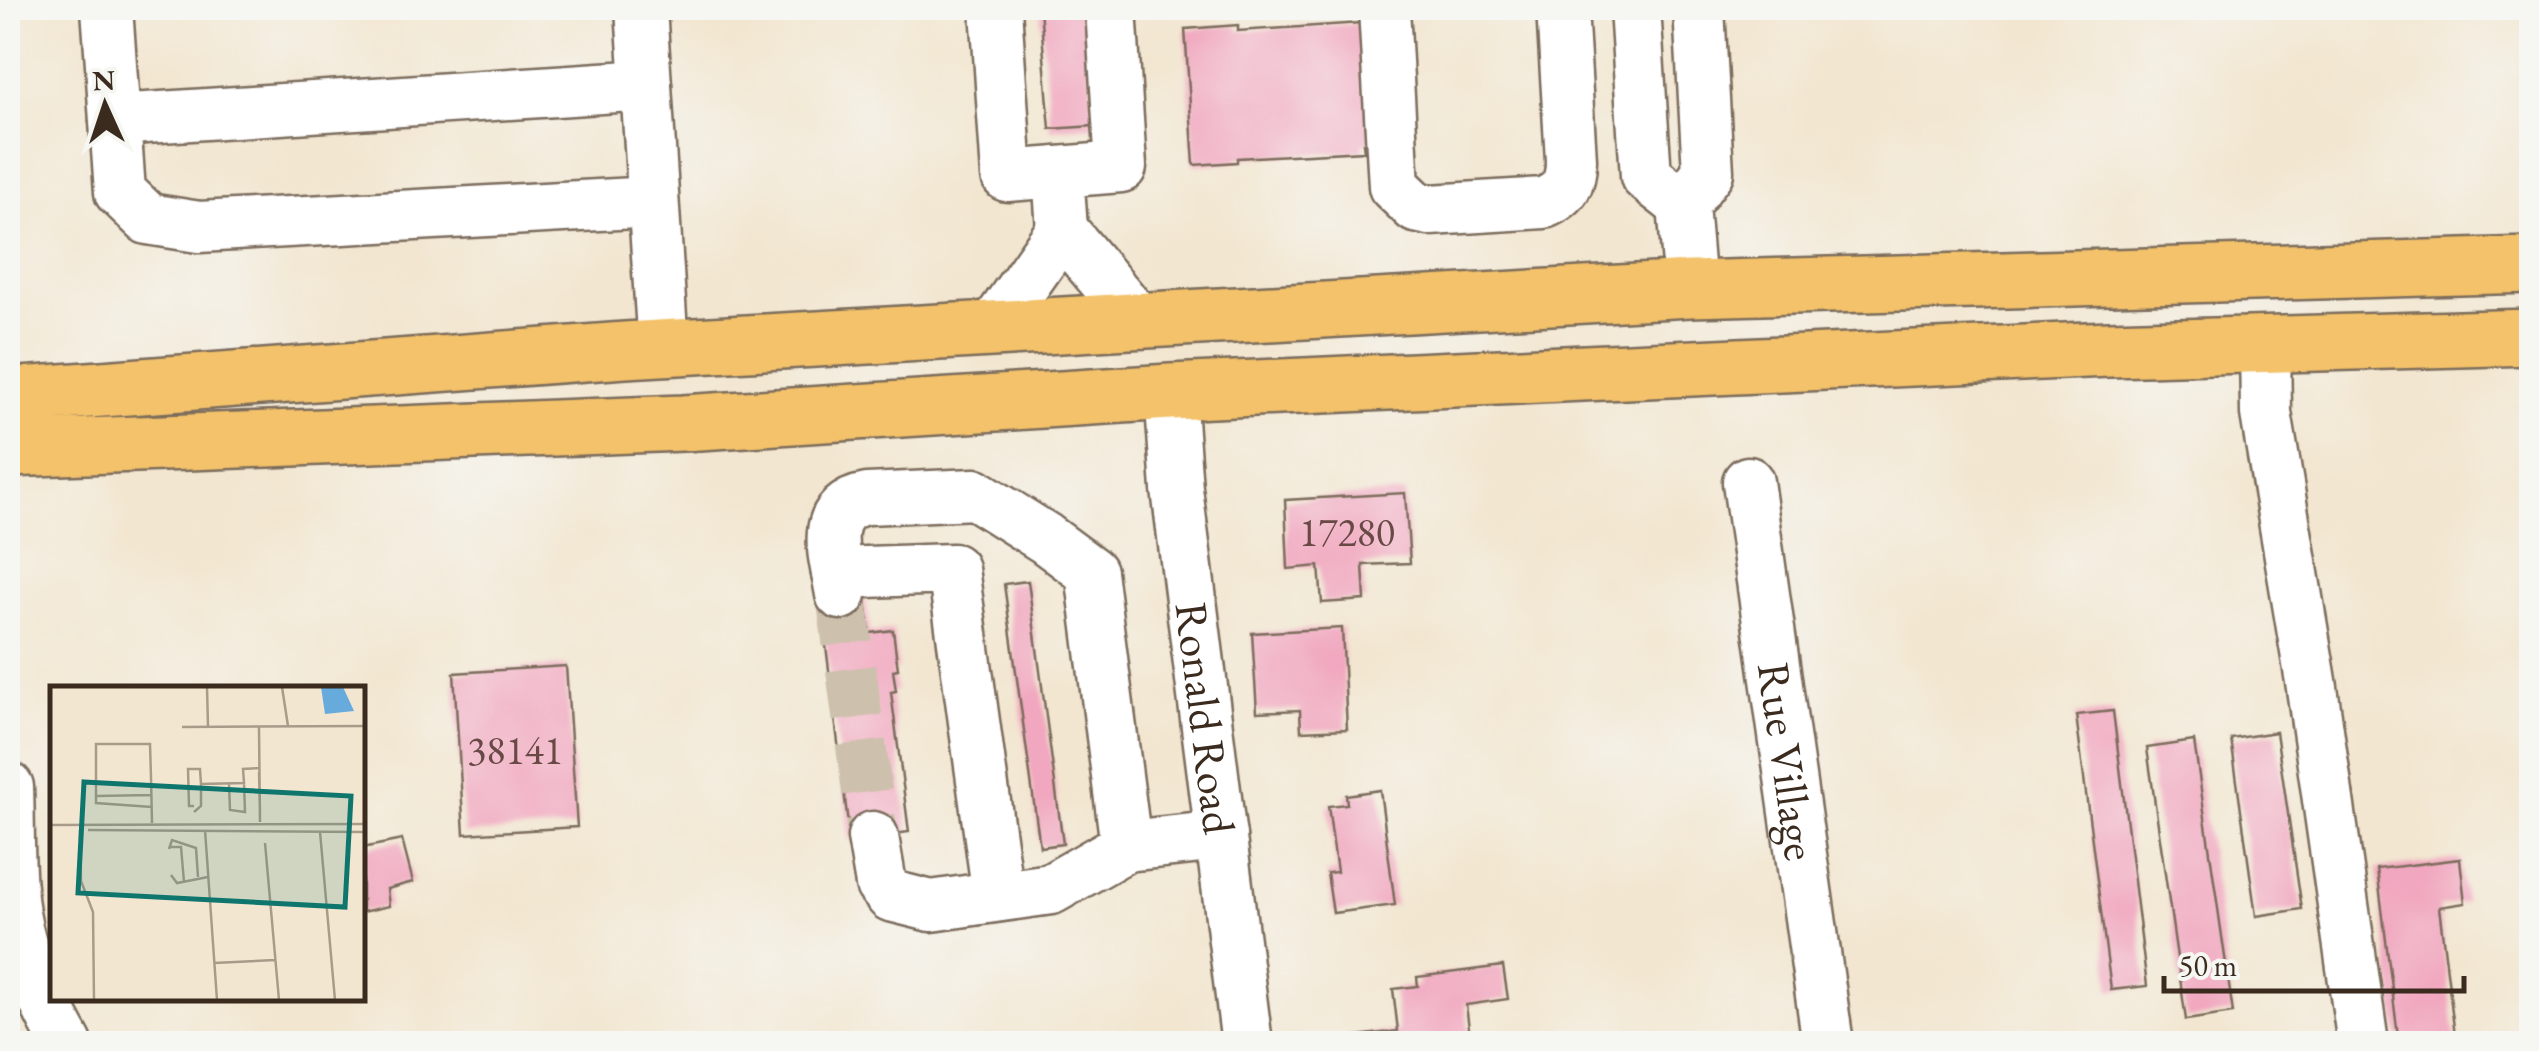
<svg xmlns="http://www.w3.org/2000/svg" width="2539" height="1051" font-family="'EB Garamond',serif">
<rect width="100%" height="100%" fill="#f6f6f2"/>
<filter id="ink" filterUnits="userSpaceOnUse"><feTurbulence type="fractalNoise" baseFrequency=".01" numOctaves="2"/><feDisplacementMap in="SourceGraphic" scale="20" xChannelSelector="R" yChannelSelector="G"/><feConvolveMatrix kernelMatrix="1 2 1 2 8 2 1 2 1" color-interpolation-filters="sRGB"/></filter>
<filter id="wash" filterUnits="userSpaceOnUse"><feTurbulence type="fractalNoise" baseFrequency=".0048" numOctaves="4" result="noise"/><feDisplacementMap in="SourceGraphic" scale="40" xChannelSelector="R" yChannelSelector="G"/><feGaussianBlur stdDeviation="2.25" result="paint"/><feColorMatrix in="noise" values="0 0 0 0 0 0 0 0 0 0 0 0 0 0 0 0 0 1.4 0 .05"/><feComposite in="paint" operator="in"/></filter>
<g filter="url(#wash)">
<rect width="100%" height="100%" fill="#f2e6d0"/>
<g id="blocks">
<!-- building -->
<g fill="#f1a7bf">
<path d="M 1040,8 L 1085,8 L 1094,126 L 1050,129 Z"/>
<path d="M 1361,23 L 1392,141 L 1363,143 L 1364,151 L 1237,158 L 1237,162 L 1194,165 L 1185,29 L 1238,25 L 1238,31 Z"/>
<path d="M 1405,493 L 1410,563 L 1363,565 L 1365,600 L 1322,603 L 1319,566 L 1288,569 L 1285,500 Z"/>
<path d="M 1028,581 L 1063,844 L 1040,847 L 1004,584 Z"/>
<path d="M 865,591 L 870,633 L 893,630 L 898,669 L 893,670 L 896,691 L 891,692 L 909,832 L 850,840 L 820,597 Z"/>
<path d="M 1342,628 L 1347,729 L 1301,731 L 1300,710 L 1257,712 L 1252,633 Z"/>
<path d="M 566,666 L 577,827 L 464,834 L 454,673 Z"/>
<path d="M 2113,711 L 2147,986 L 2111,990 L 2076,715 Z"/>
<path d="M 2276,732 L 2302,909 L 2256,916 L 2231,739 Z"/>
<path d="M 2194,741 L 2233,1013 L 2186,1020 L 2147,748 Z"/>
<path d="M 1380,790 L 1395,905 L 1333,913 L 1327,873 L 1337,872 L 1328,806 L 1347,804 L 1346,795 Z"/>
<path d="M 402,840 L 413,882 L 387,889 L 389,906 L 362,912 L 362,848 Z"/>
<path d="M 2460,859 L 2465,903 L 2439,907 L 2456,1044 L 2399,1044 L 2377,869 Z"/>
<path d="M 1503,966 L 1508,999 L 1466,1005 L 1471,1044 L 1357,1044 L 1356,1036 L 1398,1031 L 1393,989 L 1418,986 L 1417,977 Z"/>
</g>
</g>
</g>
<g filter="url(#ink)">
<use href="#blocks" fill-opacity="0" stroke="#7b6c5c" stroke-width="2.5"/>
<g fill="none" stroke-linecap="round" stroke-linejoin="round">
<!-- minor-tunnel -->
<path stroke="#cdc0ac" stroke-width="50" stroke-dasharray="50 25" stroke-linecap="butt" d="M 841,594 L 873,837"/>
<defs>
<g id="minor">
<path d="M 107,8 L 120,192 L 148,219 L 199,227 L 653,202"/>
<path d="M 641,8 L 663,348"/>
<path d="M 996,8 L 1007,176 L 1058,172"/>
<path d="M 1384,8 L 1394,186 L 1416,207 L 1430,210 L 1544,203 C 1565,194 1571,183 1571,160 L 1562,8"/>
<path d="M 1635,8 L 1646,176 L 1683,205"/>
<path d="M 115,120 L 646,85"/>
<path d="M 1062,230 L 1058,172 L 1121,167 L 1111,8"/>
<path d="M 1690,289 L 1683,205 L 1708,172 L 1699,8"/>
<path d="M 993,329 L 1062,230 L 1138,320"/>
<path d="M 2265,344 L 2266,413 L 2311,681 L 2363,1044"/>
<path id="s1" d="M 1170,392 L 1177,489 L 1247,1044"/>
<path id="s2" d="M 1748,482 L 1828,1044"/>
<path d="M 837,573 L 953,569 L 998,896"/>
<path d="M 841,594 C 835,557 816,508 867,499 L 975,494 L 1045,538 L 1091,572 L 1126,846"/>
<path d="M 8,787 C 10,837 6,895 21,944 C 32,978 49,1012 67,1044"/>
<path d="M 873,837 L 881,884 L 891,896 L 931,906 L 1051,889 L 1126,846 L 1221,836"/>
</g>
<g id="major">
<path d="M 8,396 L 625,350 L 1690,289 L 2532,265"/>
<path d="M 8,449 L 683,423 L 1170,392 L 2109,349 L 2532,337"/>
</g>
</defs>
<!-- minor casing -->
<use href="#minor" stroke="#7b6c5c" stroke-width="55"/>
<!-- major casing -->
<use href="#major" stroke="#7b6c5c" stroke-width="60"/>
<!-- minor -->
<use href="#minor" stroke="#fff" stroke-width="50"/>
<!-- major -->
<use href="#major" stroke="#f3c26a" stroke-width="55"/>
</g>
</g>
<g text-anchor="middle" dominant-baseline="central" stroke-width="9" stroke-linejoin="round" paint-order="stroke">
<!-- number labels -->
<g font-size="40" fill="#684946">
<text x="1347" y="532">17280</text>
<text x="515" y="750">38141</text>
</g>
<!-- street labels -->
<g font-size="45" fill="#3b2a1e" stroke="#f6f6f2">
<text stroke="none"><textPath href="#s1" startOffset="328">Ronald Road</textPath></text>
<text stroke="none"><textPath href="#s2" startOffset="282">Rue Village</textPath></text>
</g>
</g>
<!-- overview -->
<g transform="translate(50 686)">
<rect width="315" height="315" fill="#f2e6d0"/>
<path d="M 271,1 L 293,1 L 304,25 L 275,28 Z" fill="#67aadc"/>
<path fill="none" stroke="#a99b89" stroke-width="2.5" d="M 157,1 L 158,41M 232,1 L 238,40M 132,41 L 315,40M 209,41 L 210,136M 209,86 L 210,127M 179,98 L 180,124 L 195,126 L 194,97M 46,110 L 102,109M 144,120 L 139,120 L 138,83 L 150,83 L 151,98M 102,121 L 46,117 L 46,58 L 100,58 L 101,91 L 102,137M 144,126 L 151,120 L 151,98 L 194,97 L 193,83 L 209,82M 0,139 L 315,138M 30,144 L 31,195 L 43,226 L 44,314M 38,144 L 315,146M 155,144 L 167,314M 270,146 L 285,314M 215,157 L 229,314M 119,161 L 131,161 L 134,196M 119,163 L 122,154 L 146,162 L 148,191M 121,189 L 127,197 L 158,191M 164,277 L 225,274"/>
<path fill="#0f766e" fill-opacity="0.15" stroke="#0f766e" stroke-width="5" d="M 34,96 L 301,110 L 295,221 L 28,207 Z"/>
<rect width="315" height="315" fill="none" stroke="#3b2a1e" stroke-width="5"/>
</g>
<!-- margin -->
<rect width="2539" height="1051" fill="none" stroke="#f6f6f2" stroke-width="40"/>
<!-- north arrow -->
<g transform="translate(105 105) rotate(357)" stroke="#f6f6f2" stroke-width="8" paint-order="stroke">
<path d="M0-8L18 38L0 25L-18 38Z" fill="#3b2a1e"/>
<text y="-15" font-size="28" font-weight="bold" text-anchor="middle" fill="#3b2a1e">N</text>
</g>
<!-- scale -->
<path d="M2164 976v15h300v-15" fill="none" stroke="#3b2a1e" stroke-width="5"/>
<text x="2179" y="976" font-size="30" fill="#3b2a1e" stroke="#f6f6f2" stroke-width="8" paint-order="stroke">50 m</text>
</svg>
